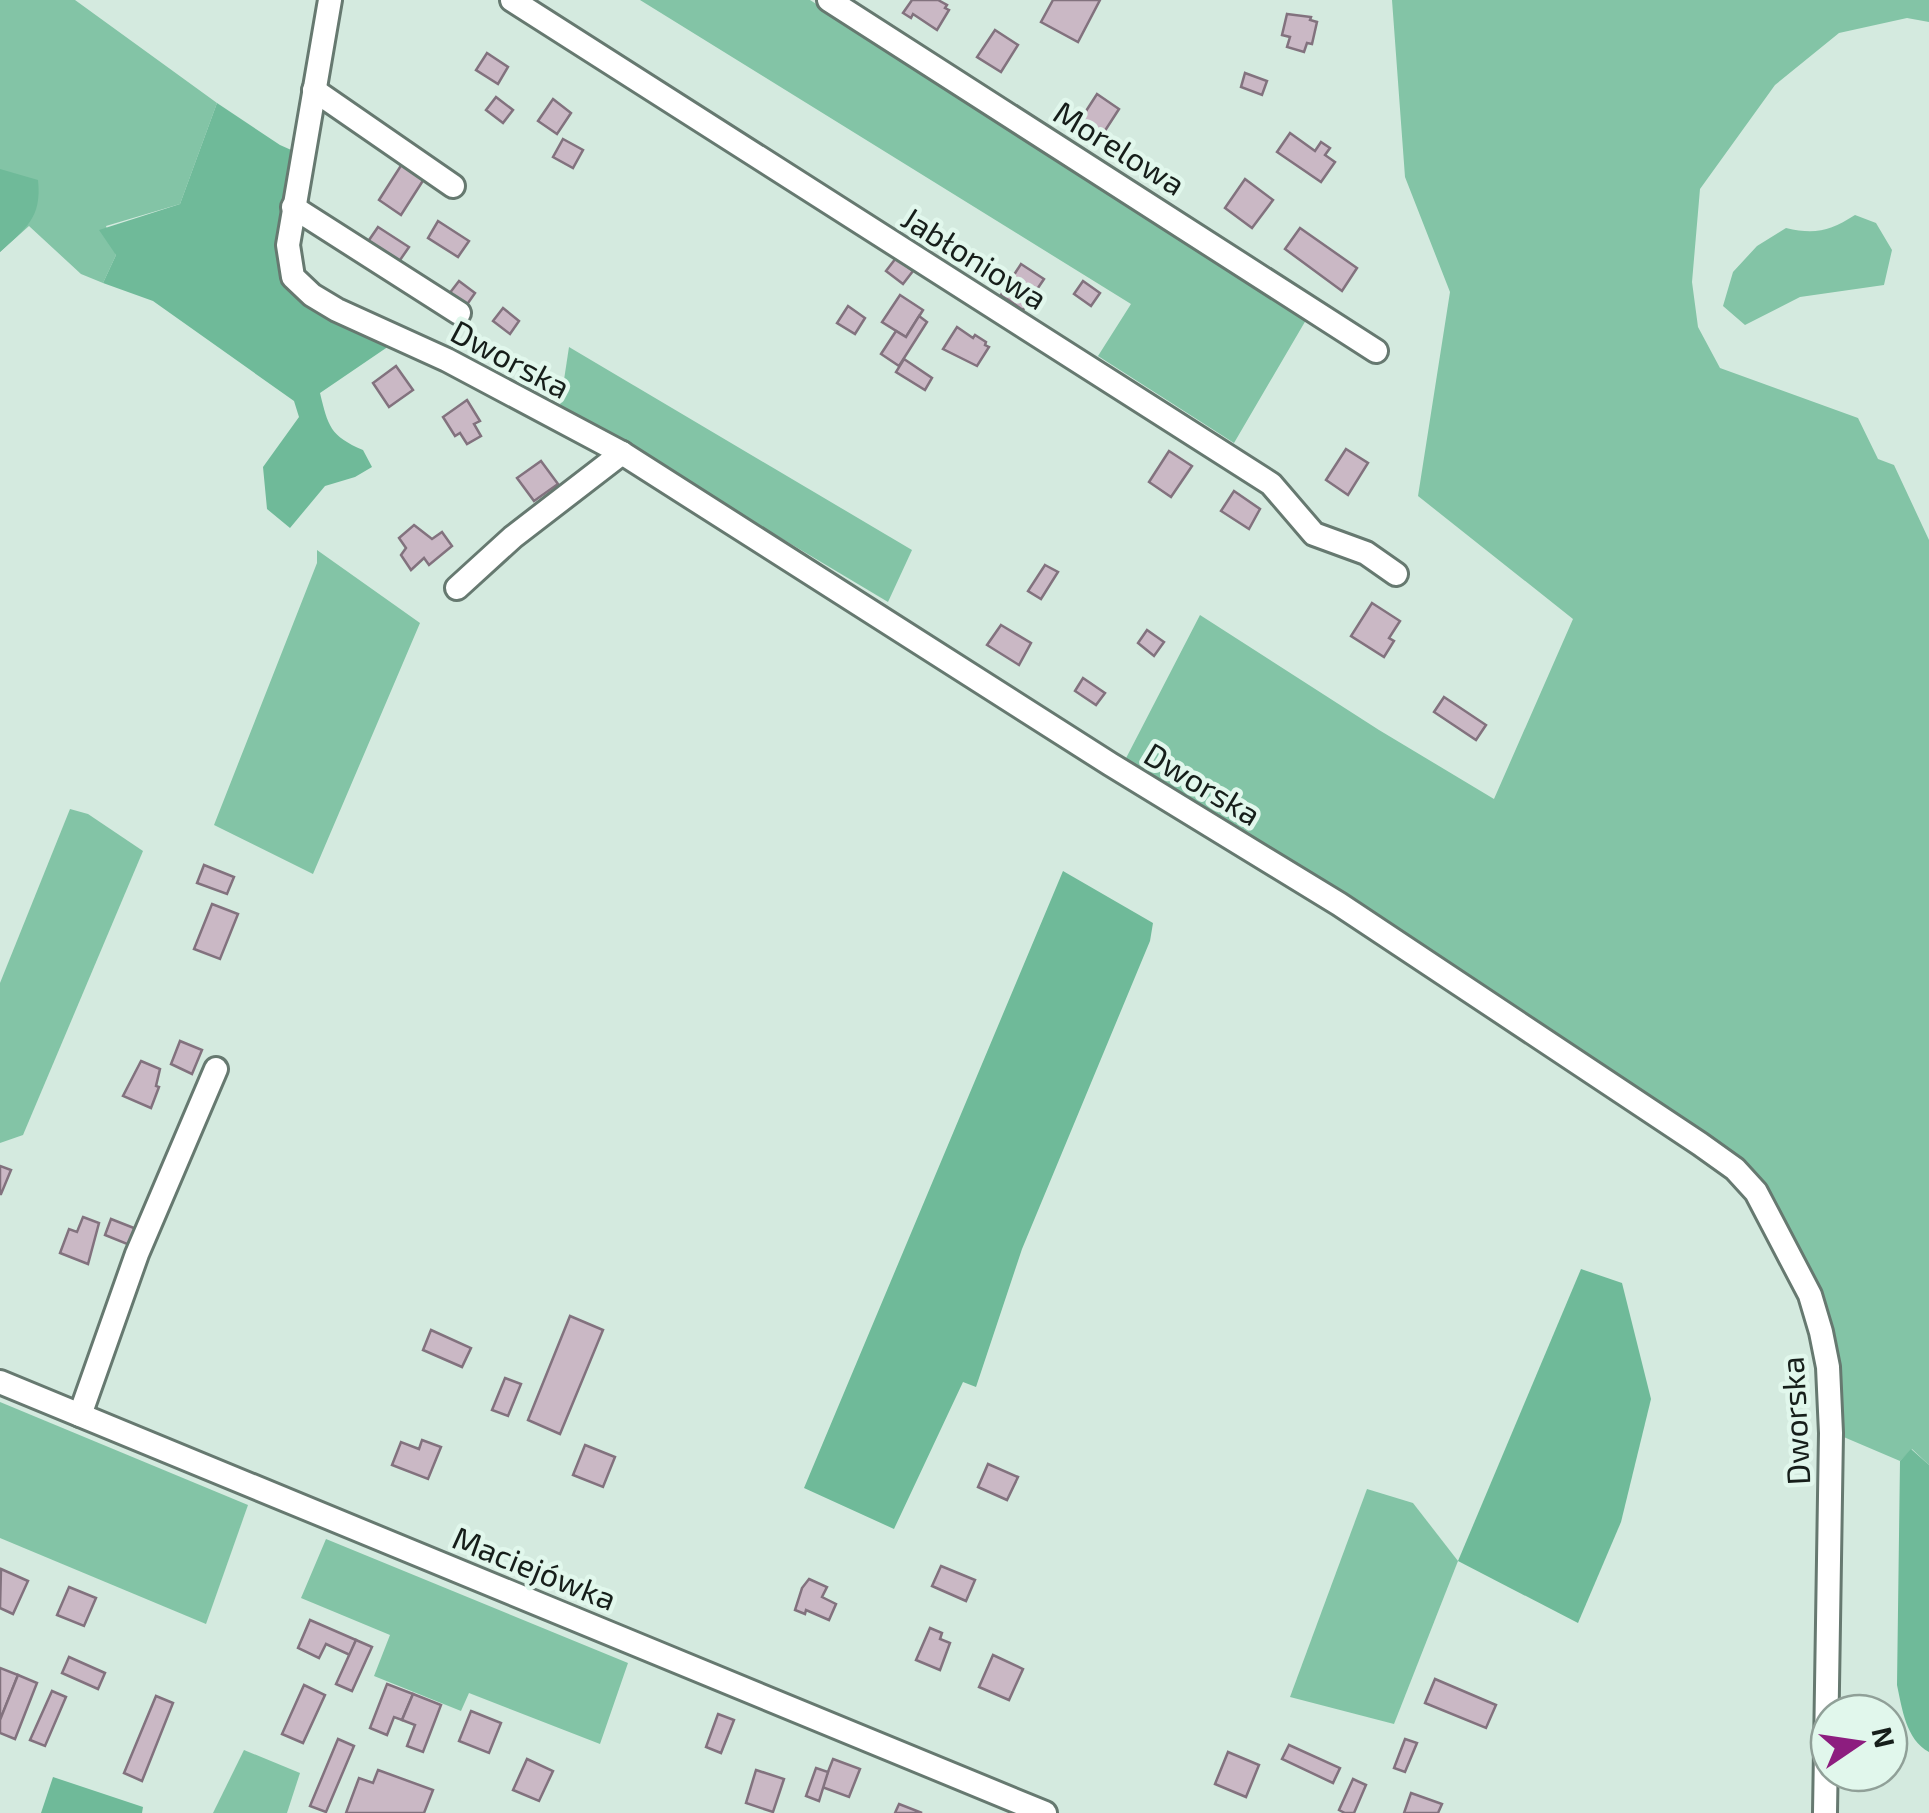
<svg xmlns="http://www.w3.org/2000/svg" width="1929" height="1813" font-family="'Exo 2',sans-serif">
<rect width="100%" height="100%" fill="#d4eadf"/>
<!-- green -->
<g fill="#83c4a6">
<path d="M 0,0 L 75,0 L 217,103 L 180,204 L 106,226 L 116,255 L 103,283 L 81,274 L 29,226 L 0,252 Z"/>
<path d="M 640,0 L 810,0 L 1306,320 L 1234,443 L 1098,356 L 1131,304 Z"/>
<path d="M 1392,0 L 1929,0 L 1929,22 L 1907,18 L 1839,33 L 1775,85 L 1700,189 L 1692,282 L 1698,327 L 1720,368 L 1858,418 L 1878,459 L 1894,465 L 1929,540 L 1929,1465 L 1912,1449 L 1900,1461 L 1839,1435 L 1833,1357 L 1746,1168 L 1123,764 L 1200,615 L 1379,730 L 1494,799 L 1573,619 L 1418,496 L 1450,292 L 1405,177 Z"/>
<path d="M 1855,215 L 1876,223 L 1892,250 L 1884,285 L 1800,297 L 1745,325 L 1723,306 L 1733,272 L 1757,246 L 1786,228 C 1815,235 1830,231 1855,215 Z"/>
<path d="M 569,347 L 912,550 L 888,602 L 560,406 Z"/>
<path d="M 317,550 L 420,623 L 313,874 L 214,825 L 317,563 Z"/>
<path d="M 70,809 L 88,814 L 143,851 L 23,1135 L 0,1143 L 0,983 Z"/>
<path d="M 0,1402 L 248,1505 L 206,1624 L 0,1538 Z"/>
<path d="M 1367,1489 L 1413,1503 L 1458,1561 L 1394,1724 L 1290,1697 Z"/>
<path d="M 326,1539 L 628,1663 L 600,1744 L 469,1693 L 461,1711 L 374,1676 L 390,1635 L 301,1598 Z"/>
<path d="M 244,1750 L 300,1773 L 287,1813 L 213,1813 Z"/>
</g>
<!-- forest -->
<g fill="#6fba99">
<path d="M 217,103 L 280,145 L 298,153 C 289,198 263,266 300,302 L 389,346 L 320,393 C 328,426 330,436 363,450 L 372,467 L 355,477 L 325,486 L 290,528 L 267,509 L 263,467 L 299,417 L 294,401 L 153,301 L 103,283 L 116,255 L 99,230 L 180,204 Z"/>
<path d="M 0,169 L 38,180 C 42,218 26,228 0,252 Z"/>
<path d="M 1063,871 L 1153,923 L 1150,941 L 1022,1249 L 976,1387 L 963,1382 L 894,1529 L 804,1488 Z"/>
<path d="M 1581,1269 L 1622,1283 L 1651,1399 L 1621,1522 L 1578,1623 L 1458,1561 Z"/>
<path d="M 1911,1449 L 1929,1465 L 1929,1752 C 1906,1740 1902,1708 1897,1685 L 1900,1461 Z"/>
<path d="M 53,1777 L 143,1807 L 142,1813 L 41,1813 Z"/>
</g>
<!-- building -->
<g fill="#cab8c5" stroke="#82727e" stroke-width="2.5">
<path d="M 912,0 L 938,0 L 947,5 L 945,8 L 949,10 L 937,30 L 913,14 L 911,18 L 903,13 Z"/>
<path d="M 1053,0 L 1100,0 L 1078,42 L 1041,22 Z"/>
<path d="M 1287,14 L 1311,17 L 1310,20 L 1317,22 L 1312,44 L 1307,43 L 1304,52 L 1287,47 L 1290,37 L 1282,35 Z"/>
<path d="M 995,30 L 1018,45 L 1001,72 L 977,57 Z"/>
<path d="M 487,53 L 508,67 L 498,84 L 476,70 Z"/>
<path d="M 1245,73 L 1267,81 L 1262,95 L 1241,87 Z"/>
<path d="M 1097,94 L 1119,109 L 1099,140 L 1077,125 Z"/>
<path d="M 496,97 L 513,110 L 503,123 L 486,110 Z"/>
<path d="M 553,99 L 571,113 L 557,134 L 538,121 Z"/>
<path d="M 1290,133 L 1315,151 L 1321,142 L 1330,148 L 1325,155 L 1335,162 L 1321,182 L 1277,152 Z"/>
<path d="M 563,139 L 583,150 L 573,168 L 553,157 Z"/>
<path d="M 402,164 L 424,179 L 401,215 L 379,200 Z"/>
<path d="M 1245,179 L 1273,200 L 1252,228 L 1225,208 Z"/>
<path d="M 438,221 L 469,241 L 458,257 L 428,238 Z"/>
<path d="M 378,227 L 409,247 L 398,263 L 367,243 Z"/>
<path d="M 1300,228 L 1357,268 L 1342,291 L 1285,249 Z"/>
<path d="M 896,258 L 913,271 L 903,284 L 886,271 Z"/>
<path d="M 1021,264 L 1044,279 L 1023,310 L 1001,295 Z"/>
<path d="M 459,281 L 475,293 L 466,306 L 449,294 Z"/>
<path d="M 1083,281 L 1100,293 L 1091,306 L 1074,294 Z"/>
<path d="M 900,295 L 923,310 L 906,337 L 882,322 Z"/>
<path d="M 848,306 L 865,318 L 855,334 L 837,323 Z"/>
<path d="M 503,308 L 519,321 L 510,334 L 493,321 Z"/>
<path d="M 919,316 L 927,322 L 899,366 L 881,354 L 896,331 L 906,337 Z"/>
<path d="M 957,327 L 973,338 L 975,335 L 986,342 L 985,345 L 989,347 L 977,366 L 943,349 Z"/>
<path d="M 904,359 L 932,378 L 925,390 L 896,372 Z"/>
<path d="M 396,366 L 413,390 L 389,407 L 373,383 Z"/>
<path d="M 467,400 L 480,421 L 474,424 L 481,436 L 467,444 L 460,433 L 455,436 L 443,417 Z"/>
<path d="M 1346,449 L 1368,463 L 1348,495 L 1326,480 Z"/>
<path d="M 1169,451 L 1192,466 L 1171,497 L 1149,482 Z"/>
<path d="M 541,461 L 558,484 L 534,501 L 517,478 Z"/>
<path d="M 1234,491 L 1260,509 L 1249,529 L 1221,511 Z"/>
<path d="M 414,525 L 432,539 L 442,532 L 452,546 L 429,565 L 424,558 L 411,570 L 401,555 L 406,548 L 399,538 Z"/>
<path d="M 1045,565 L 1058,572 L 1041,599 L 1028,591 Z"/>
<path d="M 1372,603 L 1400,621 L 1389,638 L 1394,641 L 1384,657 L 1351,636 Z"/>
<path d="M 1001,625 L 1031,643 L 1019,665 L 987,645 Z"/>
<path d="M 1147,630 L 1164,642 L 1154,656 L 1138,643 Z"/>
<path d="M 1083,678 L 1105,693 L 1096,705 L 1075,691 Z"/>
<path d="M 1444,697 L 1486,725 L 1476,740 L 1434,712 Z"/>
<path d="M 204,865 L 234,877 L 227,894 L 197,883 Z"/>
<path d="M 212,904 L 238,914 L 220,959 L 194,949 Z"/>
<path d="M 180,1041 L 202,1050 L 192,1074 L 171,1064 Z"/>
<path d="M 141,1061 L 160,1069 L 156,1086 L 159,1087 L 151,1108 L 123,1096 Z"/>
<path d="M 0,1166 L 11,1170 L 1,1194 L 0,1194 Z"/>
<path d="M 83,1217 L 99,1223 L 88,1264 L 60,1253 L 69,1229 L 77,1232 Z"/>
<path d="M 111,1219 L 139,1230 L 132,1246 L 105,1235 Z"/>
<path d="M 570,1316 L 603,1330 L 560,1434 L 528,1420 Z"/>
<path d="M 431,1330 L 471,1348 L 462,1367 L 423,1350 Z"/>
<path d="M 505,1378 L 521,1384 L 508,1416 L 492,1410 Z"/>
<path d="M 422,1440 L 441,1447 L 428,1479 L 392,1465 L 401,1442 L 419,1449 Z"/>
<path d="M 585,1445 L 615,1457 L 603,1487 L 573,1475 Z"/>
<path d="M 988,1464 L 1018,1477 L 1007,1500 L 978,1487 Z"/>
<path d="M 941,1566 L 975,1580 L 966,1601 L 932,1586 Z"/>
<path d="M 1,1569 L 28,1581 L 13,1614 L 0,1608 Z"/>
<path d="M 809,1579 L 827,1587 L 822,1597 L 836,1604 L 829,1620 L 806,1610 L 805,1614 L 795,1610 L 802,1588 Z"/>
<path d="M 69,1587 L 96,1598 L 84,1626 L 57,1615 Z"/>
<path d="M 310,1620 L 356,1640 L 350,1655 L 326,1644 L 319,1658 L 298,1648 Z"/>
<path d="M 930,1628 L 942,1633 L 940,1639 L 950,1643 L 940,1670 L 916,1660 Z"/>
<path d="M 356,1640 L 372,1647 L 352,1691 L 336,1684 Z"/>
<path d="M 993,1655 L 1023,1669 L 1009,1700 L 979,1687 Z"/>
<path d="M 69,1657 L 105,1673 L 98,1689 L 62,1673 Z"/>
<path d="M 0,1668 L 18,1675 L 0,1720 Z"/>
<path d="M 18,1675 L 37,1683 L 15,1739 L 0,1733 L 0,1720 Z"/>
<path d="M 1435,1679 L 1496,1705 L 1486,1728 L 1425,1703 Z"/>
<path d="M 387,1684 L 413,1694 L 402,1720 L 394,1717 L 387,1735 L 370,1728 Z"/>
<path d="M 304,1685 L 325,1695 L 303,1743 L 282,1734 Z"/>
<path d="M 52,1691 L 66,1697 L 45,1746 L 30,1740 Z"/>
<path d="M 413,1694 L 441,1705 L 423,1752 L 407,1746 L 415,1725 L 402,1720 Z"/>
<path d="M 156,1696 L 173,1703 L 142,1781 L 124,1773 Z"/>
<path d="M 471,1711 L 501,1723 L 489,1753 L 459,1741 Z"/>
<path d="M 718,1714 L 734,1720 L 721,1753 L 706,1747 Z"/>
<path d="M 338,1739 L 354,1746 L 326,1812 L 310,1806 Z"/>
<path d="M 1405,1739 L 1417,1743 L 1405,1772 L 1394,1768 Z"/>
<path d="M 1289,1745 L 1340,1768 L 1333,1783 L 1282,1759 Z"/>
<path d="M 1228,1752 L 1259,1765 L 1246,1797 L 1215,1784 Z"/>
<path d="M 527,1759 L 553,1771 L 539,1801 L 513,1790 Z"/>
<path d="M 833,1759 L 860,1769 L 849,1797 L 822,1787 Z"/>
<path d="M 816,1768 L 828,1772 L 819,1801 L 806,1796 Z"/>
<path d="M 378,1770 L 433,1790 L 424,1813 L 346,1813 L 359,1778 L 373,1783 Z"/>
<path d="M 756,1770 L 784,1779 L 773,1812 L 746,1803 Z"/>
<path d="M 1353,1779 L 1366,1785 L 1354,1813 L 1345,1813 L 1339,1810 Z"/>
<path d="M 1411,1793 L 1442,1804 L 1438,1813 L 1404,1813 Z"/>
<path d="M 899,1804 L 922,1813 L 895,1813 Z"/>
</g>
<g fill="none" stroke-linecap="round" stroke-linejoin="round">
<defs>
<g id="minor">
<path d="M 330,0 L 288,245 L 293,277 L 312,295 L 337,310 L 447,360 L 622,453 L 1110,764 L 1339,904 L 1700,1144 L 1735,1169 L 1756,1192 L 1810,1295 L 1821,1332 L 1828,1367 L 1831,1433 L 1825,1813"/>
<path d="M 512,0 L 1271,484 L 1314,534 L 1366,553 L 1396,574"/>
<path d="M 829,0 L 1376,351"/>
<path d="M 314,90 L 453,186"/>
<path d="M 293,207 L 459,313"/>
<path d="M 457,588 L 513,537 L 622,453"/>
<path d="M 0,1382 L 1045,1813"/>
<path d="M 80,1415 L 137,1254 L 216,1069"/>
</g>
</defs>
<!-- minor casing -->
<use href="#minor" stroke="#667970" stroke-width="28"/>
<!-- minor -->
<use href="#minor" stroke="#fff" stroke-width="22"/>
</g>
<g text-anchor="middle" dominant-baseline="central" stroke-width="9" stroke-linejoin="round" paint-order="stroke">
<!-- street labels -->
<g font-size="32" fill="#161e1a" stroke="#e1f7ec">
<text transform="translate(1120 147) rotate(32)">Morelowa</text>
<text transform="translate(975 257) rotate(32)">Jabłoniowa</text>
<text transform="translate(511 358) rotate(28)">Dworska</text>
<text transform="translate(1203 783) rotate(31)">Dworska</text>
<text transform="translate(1794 1421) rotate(-93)">Dworska</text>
<text transform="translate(535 1567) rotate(22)">Maciejówka</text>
</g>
</g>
<!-- north arrow -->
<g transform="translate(1859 1743) rotate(77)"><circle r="48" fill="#e1f7ec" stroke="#90a098" stroke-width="2.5"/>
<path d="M0-8L18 38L0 25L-18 38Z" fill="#8d1d7f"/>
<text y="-15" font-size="28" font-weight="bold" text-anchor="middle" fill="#161e1a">N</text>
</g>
</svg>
